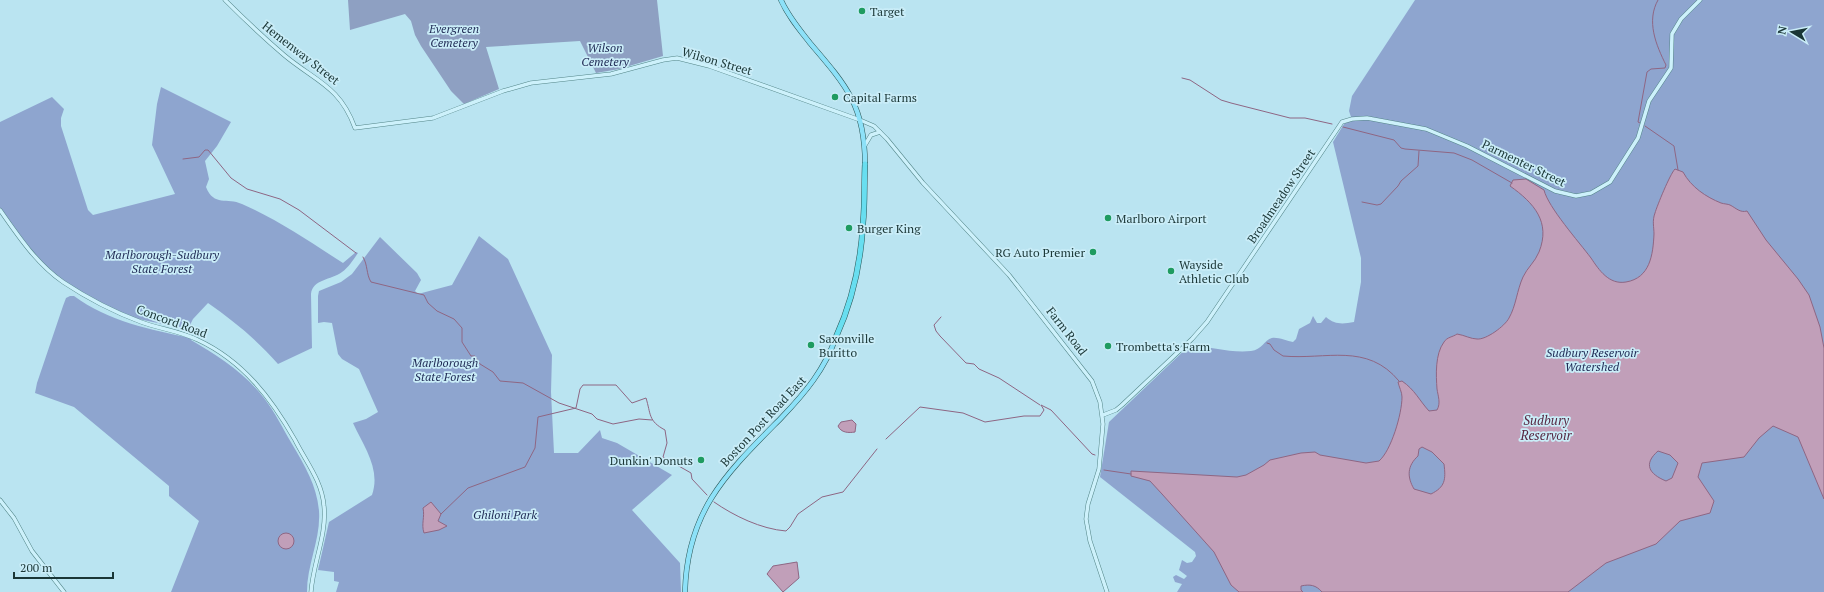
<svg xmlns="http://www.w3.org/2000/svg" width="1824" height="592" font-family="'PT Serif',serif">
<rect width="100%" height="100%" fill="#bae4f1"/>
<!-- green -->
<g fill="#8ea5cf">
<path d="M 1415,0 L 1824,0 L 1824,592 L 1177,592 L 1182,584 L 1175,582 L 1173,577 L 1176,575 L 1184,579 L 1187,576 L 1179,570 L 1182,560 L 1187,563 L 1192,562 L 1196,556 L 1195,552 L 1100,477 L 1109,422 L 1190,345 C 1210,347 1231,353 1251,351 C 1262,350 1264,340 1272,338 C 1278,337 1287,341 1293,342 L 1296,339 L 1299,329 L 1310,323 L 1313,316 L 1317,323 L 1321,323 L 1326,317 C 1335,325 1343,324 1354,322 L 1361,282 L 1361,258 L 1333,142 L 1344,124 L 1347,122 L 1351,117 L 1349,111 L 1352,96 Z"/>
<path d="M 161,87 L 231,122 L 217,146 L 205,161 L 209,179 L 206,187 C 214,207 227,197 242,204 C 278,220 310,242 343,263 L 356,252 L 358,253 C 353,260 349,267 342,272 C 331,280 313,279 311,294 L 312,348 L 278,364 C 258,341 234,321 208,303 L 193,319 L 188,329 L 133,318 L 101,303 L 71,286 L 52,273 L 40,262 L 0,209 L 0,122 L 52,97 L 64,109 L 61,118 L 61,126 L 88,210 L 93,215 L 175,194 L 152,145 L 157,104 Z"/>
<path d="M 479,236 L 508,259 L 552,355 L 551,392 L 554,453 L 578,453 L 600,430 L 602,438 L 617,443 L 672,475 L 632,510 L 680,563 L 681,592 L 336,592 L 339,582 L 334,581 L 334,572 L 318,570 L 329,522 L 372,495 C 381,469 364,447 353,423 L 366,419 L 378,412 L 359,369 L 342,359 L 338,354 L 332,323 L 324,322 L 318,323 L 318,296 L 319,291 L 341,282 L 352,274 L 380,237 L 417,273 L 421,280 L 415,291 L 418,294 L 452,285 Z"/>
<path d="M 70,296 L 74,296 C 108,321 151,330 191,338 L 191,340 C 218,356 244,372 264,398 C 275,412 283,429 292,444 C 305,466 317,486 319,511 C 321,539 307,564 307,592 L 171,592 L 199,521 L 169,496 L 169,486 L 74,407 L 35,393 L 37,383 L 63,306 L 66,298 Z"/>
</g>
<!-- cemetery -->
<path fill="#8ea0c2" d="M 348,0 L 657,0 L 663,56 L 619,69 L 596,73 L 580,41 L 486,47 L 499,89 L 464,104 L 451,91 L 421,46 L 415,35 L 411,21 L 405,14 L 350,30 Z"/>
<!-- water -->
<g fill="#c19fb9" stroke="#8e6683" fill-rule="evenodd">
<path d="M 1675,169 L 1683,172 C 1691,187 1706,197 1721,203 C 1724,204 1728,204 1730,205 C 1736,208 1740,213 1747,211 L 1766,240 L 1798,279 L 1809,295 L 1820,327 L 1824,348 L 1824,499 L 1798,437 L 1773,426 L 1759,438 L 1744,457 L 1702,463 L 1698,477 L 1714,501 L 1710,513 L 1680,521 L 1656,544 L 1606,563 L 1568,592 L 1322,592 C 1316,585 1310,584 1301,586 L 1301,590 L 1303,592 L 1239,592 L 1231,585 L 1214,552 L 1162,494 L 1150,481 L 1131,476 L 1131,471 L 1237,477 L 1246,475 L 1264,465 L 1270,460 L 1301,453 L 1315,452 L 1320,455 L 1366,463 L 1379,461 C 1391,451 1402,414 1402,397 C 1402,392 1399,387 1398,382 L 1402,381 C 1415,390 1419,400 1429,411 L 1437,410 C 1441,403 1438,396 1437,389 C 1436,375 1435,354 1444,342 C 1447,337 1453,337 1457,334 C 1464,335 1471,339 1477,339 C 1486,340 1505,326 1509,318 C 1516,306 1517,290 1523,277 C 1527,268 1535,262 1539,252 C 1551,222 1534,203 1510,186 L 1513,180 L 1526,179 L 1544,190 C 1548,207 1579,242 1591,258 C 1599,270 1609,285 1626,282 C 1650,278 1653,255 1654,234 C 1654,227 1652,221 1655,213 C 1657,206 1670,174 1675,169 ZM 1422,447 L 1432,452 L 1444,464 C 1446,480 1445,487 1431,494 L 1414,489 C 1407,477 1407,466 1418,456 L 1419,449 ZM 1658,451 L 1670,455 L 1678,463 L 1672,478 L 1666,481 C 1649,474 1643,464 1658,451 Z"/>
<path d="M 852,420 L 856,424 L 855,432 C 849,433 841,433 838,426 L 841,422 Z"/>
<path d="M 431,502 L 441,514 L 438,521 L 447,526 L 439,530 L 424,533 C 421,524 425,517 423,508 Z"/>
<circle cx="286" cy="541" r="8"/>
<path d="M 797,562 L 799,578 L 783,592 L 767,574 L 773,566 Z"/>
</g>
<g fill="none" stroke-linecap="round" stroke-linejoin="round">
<!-- stream -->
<g stroke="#8e6683" stroke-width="1">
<path d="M 1182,78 L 1190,80 L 1221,100 L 1231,103 L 1290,118 L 1305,118 L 1332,124"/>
<path d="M 1640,123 L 1638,122 L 1647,72 L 1651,69 L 1665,68 L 1666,65 C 1656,45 1646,21 1658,0"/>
<path d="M 1645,126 L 1674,146 L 1678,170"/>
<path d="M 1343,127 L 1394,140 L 1401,148 L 1405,149 L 1454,153 L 1472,160 L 1512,183"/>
<path d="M 183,159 L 199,157 L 205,150 L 208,150 L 231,178 L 247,189 L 280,199 L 299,210 L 356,253"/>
<path d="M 1362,202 L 1377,205 L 1381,204 L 1398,186 L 1401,181 L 1418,166 L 1419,151"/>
<path d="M 363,257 C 368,265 366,274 371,282 L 424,295 L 428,303 L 437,311 L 454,319 L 462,328 L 462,342 L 471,356 L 475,356 L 480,364 L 493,372 L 500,381 L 523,383 L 559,403 L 592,414 L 597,419 L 613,424 L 639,419 L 652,420"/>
<path d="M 941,317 L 934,325 L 936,331 L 940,336 L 966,363 L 974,364 L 979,369 L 999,378 L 1040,405"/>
<path d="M 1267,343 L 1270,344 L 1274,350 L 1283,356 C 1326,360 1367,342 1399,381"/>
<path d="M 886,439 L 920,407 L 963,413 L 985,422 L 1024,416 L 1040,416 L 1044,410 L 1041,405 L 1051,410 L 1092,454 L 1095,455"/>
<path d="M 1104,470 L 1131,474"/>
<path d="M 714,502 C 734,516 761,529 786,531 L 790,527 L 798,514 L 822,497 L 843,492 L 877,449"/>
<path d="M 441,514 L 468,488 L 525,467 L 535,448 L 538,417 L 576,408 L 580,389 L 583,385 L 616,385 L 632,403 L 646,398 C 651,414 648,421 665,430 L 667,443 L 663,457 L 691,473 L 692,479 L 707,495"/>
</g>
<defs>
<g id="tertiary">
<path d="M 225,0 C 244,19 263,37 284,55 C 315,81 340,86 355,128 L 433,118 L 503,91 L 531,83 L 611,74 L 663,60 L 677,58 L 709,66 L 860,120 L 874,126 L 887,139 L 923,183 L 1009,275 L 1092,381 L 1100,402 L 1103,424 L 1099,469 L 1088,504 L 1086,519 L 1090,541 L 1107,592"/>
<path d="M 865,145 L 871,135 L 880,132"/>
<path d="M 0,210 C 18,236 37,264 63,282 C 87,298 114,312 141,322 C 160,329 180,331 198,340 C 243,361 271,398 295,440 C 306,462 322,481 324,506 C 327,535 313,563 311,592"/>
<path d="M 1103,415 L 1116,410 L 1122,405 L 1192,339 L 1207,322 L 1342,122 L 1352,119 L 1367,118 L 1426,129 L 1467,146 L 1555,191 L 1576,196 L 1591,193 L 1610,182 L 1638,138 L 1649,101 L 1671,68 L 1672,34 L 1681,19 L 1700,0"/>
<path d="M 0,500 L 14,518 L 32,551 L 64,592"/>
</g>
<g id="primary">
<path d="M 781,0 C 788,16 799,29 810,43 C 846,85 865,106 865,164"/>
<path d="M 685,592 C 687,509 728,472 782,417 C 805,393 825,369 836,337"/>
</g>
<path id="trunk" d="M 836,337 C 852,302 861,261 863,223 C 865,203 864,184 865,164"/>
</defs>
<!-- tertiary casing -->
<use href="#tertiary" stroke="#538588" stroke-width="4.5"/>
<!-- primary casing -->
<use href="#primary" stroke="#295555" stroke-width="5.5"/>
<!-- trunk casing -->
<use href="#trunk" stroke="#295555" stroke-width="6"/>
<!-- tertiary -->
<use href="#tertiary" stroke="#cdf1fb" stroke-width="3.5"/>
<!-- primary -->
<use href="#primary" stroke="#8de1f8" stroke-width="4.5"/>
<!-- trunk -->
<use href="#trunk" stroke="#68def0" stroke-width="5"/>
</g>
<!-- markers -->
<g fill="#1f9b60" stroke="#caedf8" stroke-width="1.5">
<circle cx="862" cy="11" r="4"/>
<circle cx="835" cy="97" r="4"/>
<circle cx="1108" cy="218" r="4"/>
<circle cx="849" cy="228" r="4"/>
<circle cx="1093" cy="252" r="4"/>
<circle cx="1171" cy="271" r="4"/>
<circle cx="811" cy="345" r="4"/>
<circle cx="1108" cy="346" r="4"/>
<circle cx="701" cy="460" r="4"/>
</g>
<g text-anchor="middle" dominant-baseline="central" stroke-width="3.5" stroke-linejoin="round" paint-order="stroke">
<!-- poi labels -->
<g font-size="12" fill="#1a3636" stroke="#caedf8" text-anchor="start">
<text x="870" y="11">Target</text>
<text x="843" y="97">Capital Farms</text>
<text x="1116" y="218">Marlboro Airport</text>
<text x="857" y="228">Burger King</text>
<text x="1085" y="252" text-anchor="end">RG Auto Premier</text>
<text x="1179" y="264">Wayside<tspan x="1179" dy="14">Athletic Club</tspan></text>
<text x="819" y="338">Saxonville<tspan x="819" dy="14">Buritto</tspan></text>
<text x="1116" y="346">Trombetta's Farm</text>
<text x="693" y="460" text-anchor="end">Dunkin' Donuts</text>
</g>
<!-- park labels -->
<g font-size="12" font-style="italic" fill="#1f2a54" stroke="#caedf8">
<text x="454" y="28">Evergreen<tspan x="454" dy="14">Cemetery</tspan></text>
<text x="605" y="47">Wilson<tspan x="605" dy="14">Cemetery</tspan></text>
<text x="162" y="254">Marlborough-Sudbury<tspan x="162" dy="14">State Forest</tspan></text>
<text x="1592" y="352">Sudbury Reservoir<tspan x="1592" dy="14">Watershed</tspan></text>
<text x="445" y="362">Marlborough<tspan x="445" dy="14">State Forest</tspan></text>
<text x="505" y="514">Ghiloni Park</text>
</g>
<!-- street labels -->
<g font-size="12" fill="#1a3636" stroke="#caedf8">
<text transform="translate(301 53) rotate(38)">Hemenway Street</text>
<text transform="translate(717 61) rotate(16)">Wilson Street</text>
<text transform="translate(1524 163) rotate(26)">Parmenter Street</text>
<text transform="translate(1281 196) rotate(-56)">Broadmeadow Street</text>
<text transform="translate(172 321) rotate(20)">Concord Road</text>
<text transform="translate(1067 331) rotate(52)">Farm Road</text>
<text transform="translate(763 421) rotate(-47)">Boston Post Road East</text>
</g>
<!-- water labels -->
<g font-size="13" font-style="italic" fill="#572741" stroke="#caedf8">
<text x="1546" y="420">Sudbury<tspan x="1546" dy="15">Reservoir</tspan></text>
</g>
</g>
<!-- north arrow -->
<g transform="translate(1792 32) rotate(280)" stroke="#caedf8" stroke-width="3" paint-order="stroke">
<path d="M0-3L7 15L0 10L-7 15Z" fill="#1a3636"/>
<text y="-6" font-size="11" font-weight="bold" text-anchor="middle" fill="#1a3636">N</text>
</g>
<!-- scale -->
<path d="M14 572v6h99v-6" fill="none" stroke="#1a3636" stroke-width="2"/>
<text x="20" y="572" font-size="12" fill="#1a3636" stroke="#caedf8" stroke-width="3" paint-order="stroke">200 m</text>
</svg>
